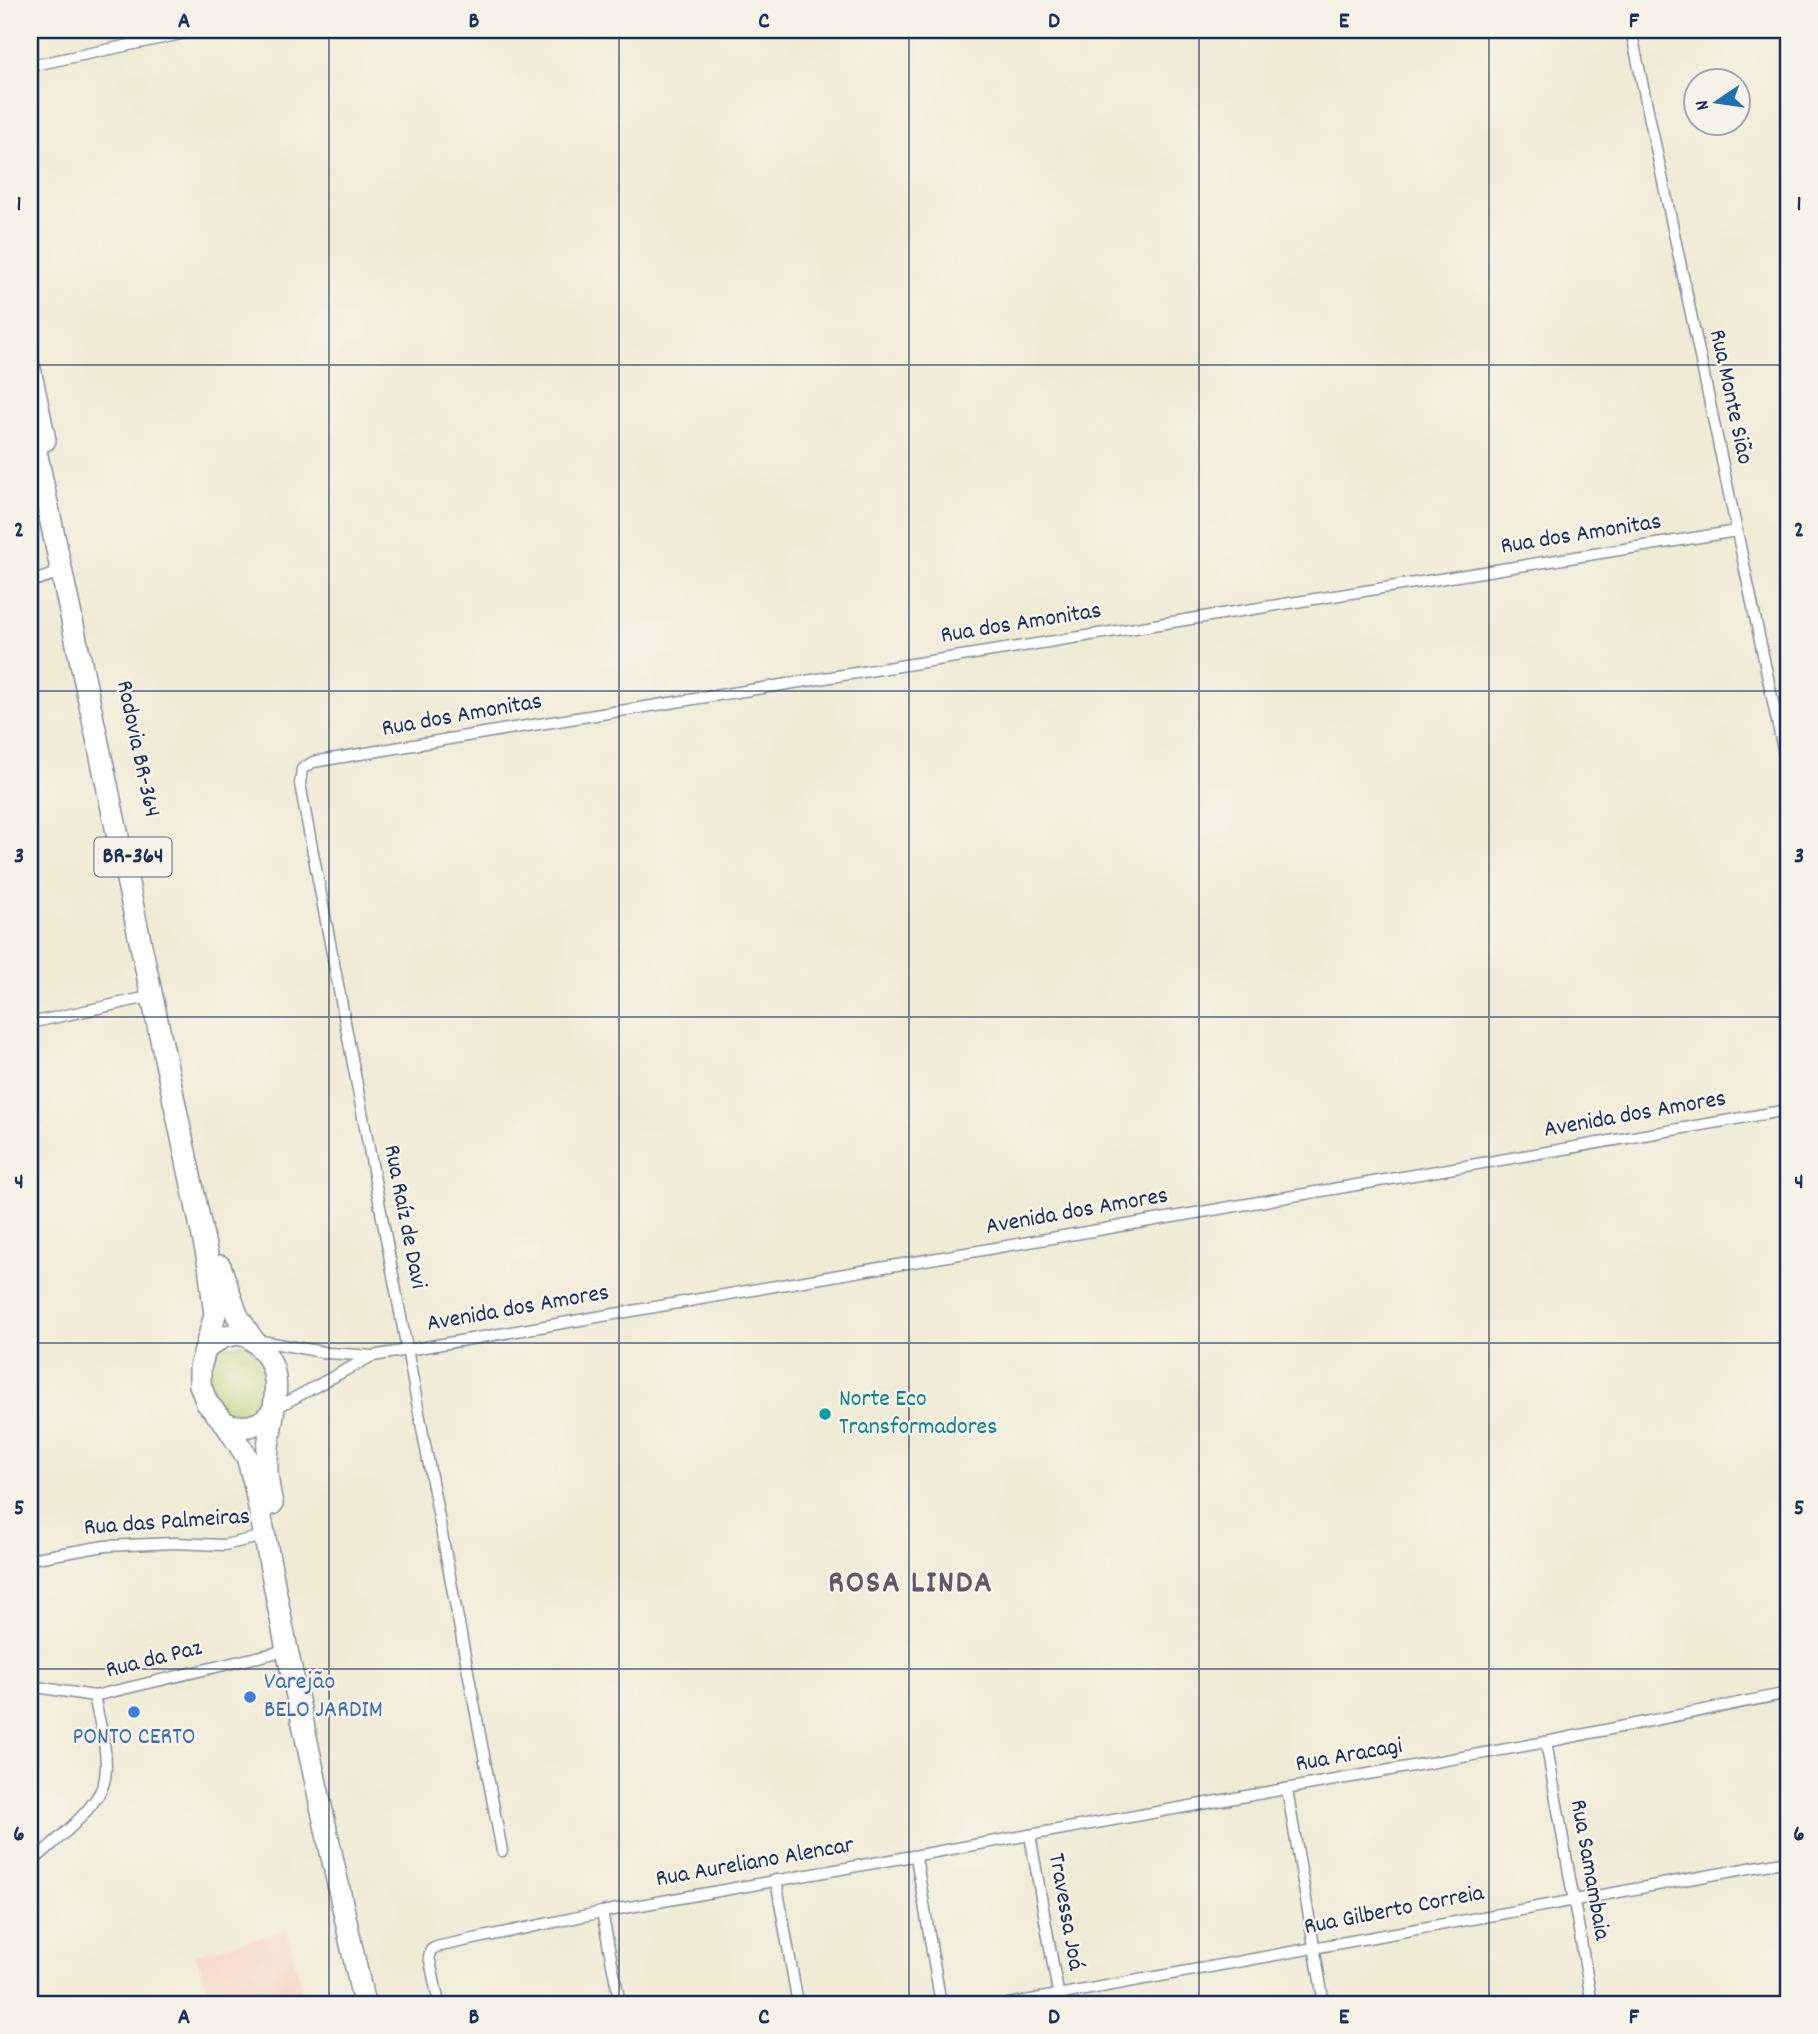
<svg xmlns="http://www.w3.org/2000/svg" width="1818" height="2034" font-family="Dekko,sans-serif">
<rect width="100%" height="100%" fill="#f7f3e8"/>
<filter id="ink" filterUnits="userSpaceOnUse"><feTurbulence type="fractalNoise" baseFrequency=".0143" numOctaves="2"/><feDisplacementMap in="SourceGraphic" scale="14" xChannelSelector="R" yChannelSelector="G"/><feConvolveMatrix kernelMatrix="1 2 1 2 8 2 1 2 1" color-interpolation-filters="sRGB"/></filter>
<filter id="wash" filterUnits="userSpaceOnUse"><feTurbulence type="fractalNoise" baseFrequency=".00686" numOctaves="4" result="noise"/><feDisplacementMap in="SourceGraphic" scale="28" xChannelSelector="R" yChannelSelector="G"/><feGaussianBlur stdDeviation="1.57" result="paint"/><feColorMatrix in="noise" values="0 0 0 0 0 0 0 0 0 0 0 0 0 0 0 0 0 1.4 0 .05"/><feComposite in="paint" operator="in"/></filter>
<g filter="url(#wash)">
<rect width="100%" height="100%" fill="#f0ebd5"/>
<!-- built -->
<path fill="#f7d1c6" d="M 288,1930 L 305,2004 L 214,2004 L 195,1954 Z"/>
<!-- green -->
<path fill="#b6cc70" stroke="#687e67" stroke-width="2" d="M 246,1343 L 265,1362 L 268,1409 L 243,1422 L 221,1413 C 212,1388 201,1371 220,1347 Z"/>
</g>
<g filter="url(#ink)">
<g fill="none" stroke-linecap="round" stroke-linejoin="round">
<defs>
<g id="street">
<path d="M 1631,30 L 1788,773"/>
<path d="M 30,66 L 200,30"/>
<path d="M 30,582 L 61,572"/>
<path d="M 30,1023 L 153,996"/>
<path d="M 256,1340 L 328,1353 L 373,1356 L 1788,1110"/>
<path d="M 274,1409 L 370,1357"/>
<path d="M 30,1559 L 105,1546 L 175,1543 L 224,1545 L 265,1536"/>
<path d="M 30,1686 L 94,1696 L 287,1650"/>
<path d="M 1546,1742 L 1592,2004"/>
<path d="M 1287,1789 L 1324,2004"/>
<path d="M 1030,1835 L 1060,2004"/>
<path d="M 502,1851 L 300,784 L 302,769 L 313,762 L 502,730 L 1737,531"/>
<path d="M 916,1857 L 941,2004"/>
<path d="M 30,1864 C 51,1844 100,1808 105,1778 C 109,1751 99,1722 94,1696"/>
<path d="M 776,1880 L 798,2004"/>
<path d="M 602,1912 L 620,2004"/>
<path d="M 439,2004 L 429,1956 L 431,1950 L 436,1947 L 602,1912 L 1546,1742 L 1788,1693"/>
<path d="M 1008,2004 L 1788,1861"/>
</g>
<g id="highway">
<path d="M 30,369 L 45,440"/>
<path d="M 30,423 L 209,1265 L 215,1315 L 200,1368 L 200,1385 L 207,1403 L 225,1423 L 247,1457 L 254,1482 L 287,1650 L 364,2004"/>
<path d="M 220,1266 L 237,1315 L 253,1340"/>
<path d="M 206,1349 C 217,1339 231,1331 246,1336 C 251,1338 255,1342 259,1346 C 291,1377 267,1422 267,1461 C 266,1475 269,1490 272,1504"/>
<path d="M 225,1423 C 243,1430 262,1427 273,1410"/>
</g>
</defs>
<!-- street casing -->
<use href="#street" stroke="#868d9a" stroke-width="13"/>
<!-- highway casing -->
<use href="#highway" stroke="#868d9a" stroke-width="24"/>
<!-- street -->
<use href="#street" stroke="#fff" stroke-width="10"/>
<!-- highway -->
<use href="#highway" stroke="#fff" stroke-width="21"/>
</g>
</g>
<!-- grid -->
<path fill="none" stroke="#1b2f5e" stroke-width="2" stroke-opacity="0.55" d="M 329,30 L 329,2004M 619,30 L 619,2004M 909,30 L 909,2004M 1199,30 L 1199,2004M 1489,30 L 1489,2004M 30,365 L 1788,365M 30,691 L 1788,691M 30,1017 L 1788,1017M 30,1343 L 1788,1343M 30,1669 L 1788,1669"/>
<!-- markers -->
<circle fill="#0f9aa8" stroke="#f7f3e8" stroke-width="2.5" cx="825" cy="1414" r="7"/>
<g fill="#3f7fe0" stroke="#f7f3e8" stroke-width="2.5">
<circle cx="250" cy="1697" r="7"/>
<circle cx="134" cy="1712" r="7"/>
</g>
<g text-anchor="middle" dominant-baseline="central" stroke-width="5" stroke-linejoin="round" paint-order="stroke">
<!-- shield labels -->
<rect fill="#f7f3e8" stroke="#5d6a87" stroke-width="2" x="94.5" y="837.5" width="77" height="39" rx="5"/>
<g font-size="23" font-weight="bold" fill="#1b2f5e">
<text x="133" y="857">BR-364</text>
</g>
<!-- street labels -->
<g font-size="24" fill="#1b2f5e" stroke="#f7f3e8">
<text transform="translate(1730 397) rotate(78)">Rua Monte Sião</text>
<text transform="translate(1581 535) rotate(-9)">Rua dos Amonitas</text>
<text transform="translate(1021 624) rotate(-9)">Rua dos Amonitas</text>
<text transform="translate(462 716) rotate(-10)">Rua dos Amonitas</text>
<text transform="translate(137 749) rotate(78)">Rodovia BR-364</text>
<text transform="translate(1635 1115) rotate(-10)">Avenida dos Amores</text>
<text transform="translate(1077 1212) rotate(-10)">Avenida dos Amores</text>
<text transform="translate(404 1217) rotate(79)">Rua Raíz de Davi</text>
<text transform="translate(518 1309) rotate(-10)">Avenida dos Amores</text>
<text transform="translate(167 1523) rotate(-4)">Rua das Palmeiras</text>
<text transform="translate(154 1660) rotate(-14)">Rua da Paz</text>
<text transform="translate(1349 1756) rotate(-10)">Rua Aracagi</text>
<text transform="translate(755 1863) rotate(-10)">Rua Aureliano Alencar</text>
<text transform="translate(1589 1870) rotate(80)">Rua Samambaia</text>
<text transform="translate(1394 1911) rotate(-11)">Rua Gilberto Correia</text>
<text transform="translate(1065 1912) rotate(80)">Travessa Joá</text>
</g>
<!-- culture labels -->
<g font-size="24" fill="#0d838f" stroke="#f7f3e8" text-anchor="start">
<text x="839" y="1400">Norte Eco<tspan x="839" dy="28">Transformadores</tspan></text>
</g>
<!-- shop labels -->
<g font-size="24" fill="#366cbe" stroke="#f7f3e8" text-anchor="start">
<text x="264" y="1683">Varejão<tspan x="264" dy="28">BELO JARDIM</tspan></text>
<text x="134" y="1738" text-anchor="middle">PONTO CERTO</text>
</g>
<!-- district labels -->
<g font-size="32" font-weight="bold" letter-spacing="2" fill="#5e5969" stroke="#f7f3e8">
<text x="911" y="1585">ROSA LINDA</text>
</g>
</g>
<!-- margin -->
<rect width="1818" height="2034" fill="none" stroke="#f7f3e8" stroke-width="77"/>
<!-- north arrow -->
<g transform="translate(1717 102) rotate(257)"><circle r="33" fill="#f7f3e8" stroke="#9fa5b1" stroke-width="2"/>
<path d="M0-5L12 26L0 18L-12 26Z" fill="#1f6fb2"/>
<text y="-10" font-size="19" font-weight="bold" text-anchor="middle" fill="#1b2f5e">N</text>
</g>
<rect x="38" y="38" width="1742" height="1958" fill="none" stroke="#1b2f5e" stroke-width="2.5"/>
<g font-size="23" text-anchor="middle" font-weight="bold" fill="#1b2f5e">
<text x="184" y="27">A</text>
<text x="474" y="27">B</text>
<text x="764" y="27">C</text>
<text x="1054" y="27">D</text>
<text x="1344" y="27">E</text>
<text x="1634" y="27">F</text>
<text x="19" y="210">1</text>
<text x="1799" y="210">1</text>
<text x="19" y="536">2</text>
<text x="1799" y="536">2</text>
<text x="19" y="862">3</text>
<text x="1799" y="862">3</text>
<text x="19" y="1188">4</text>
<text x="1799" y="1188">4</text>
<text x="19" y="1514">5</text>
<text x="1799" y="1514">5</text>
<text x="19" y="1840">6</text>
<text x="1799" y="1840">6</text>
<text x="184" y="2023">A</text>
<text x="474" y="2023">B</text>
<text x="764" y="2023">C</text>
<text x="1054" y="2023">D</text>
<text x="1344" y="2023">E</text>
<text x="1634" y="2023">F</text>
</g>
</svg>
